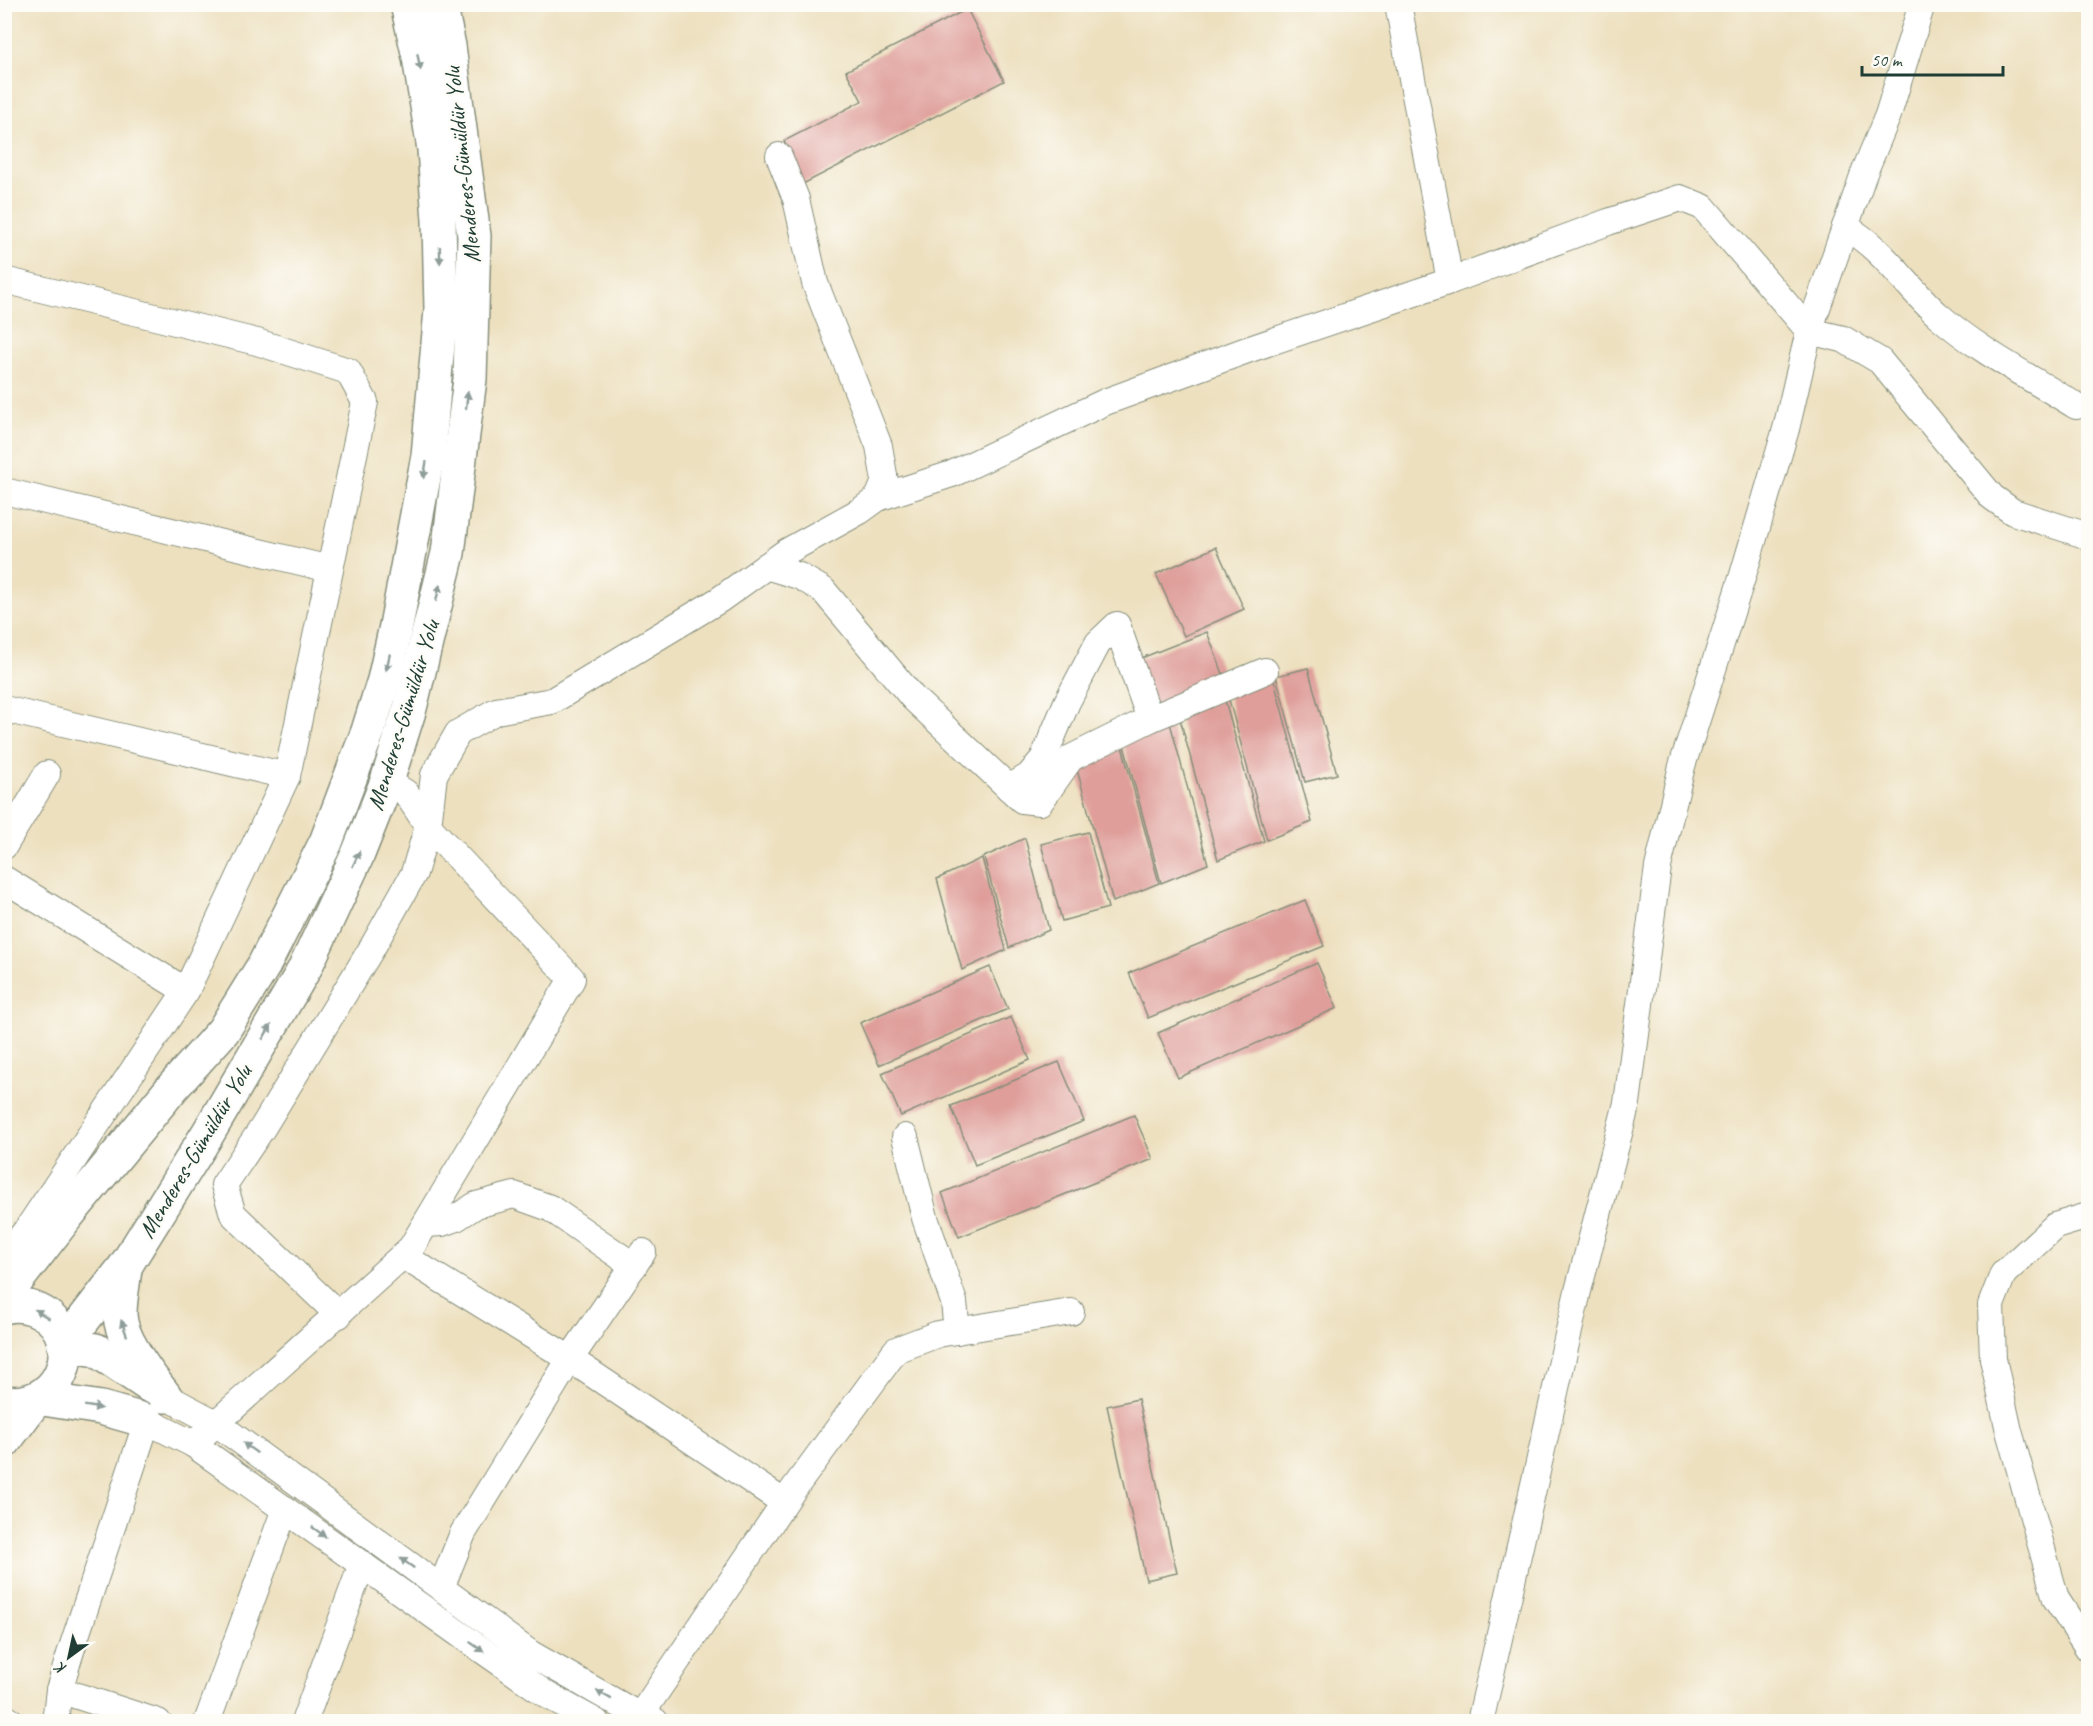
<svg xmlns="http://www.w3.org/2000/svg" width="2093" height="1726" font-family="Caveat,sans-serif">
<rect width="100%" height="100%" fill="#fdfcf7"/>
<filter id="ink" filterUnits="userSpaceOnUse"><feTurbulence type="fractalNoise" baseFrequency=".0167" numOctaves="2"/><feDisplacementMap in="SourceGraphic" scale="12" xChannelSelector="R" yChannelSelector="G"/><feConvolveMatrix kernelMatrix="1 2 1 2 8 2 1 2 1" color-interpolation-filters="sRGB"/></filter>
<filter id="wash" filterUnits="userSpaceOnUse"><feTurbulence type="fractalNoise" baseFrequency=".008" numOctaves="4" result="noise"/><feDisplacementMap in="SourceGraphic" scale="24" xChannelSelector="R" yChannelSelector="G"/><feGaussianBlur stdDeviation="1.35" result="paint"/><feColorMatrix in="noise" values="0 0 0 0 0 0 0 0 0 0 0 0 0 0 0 0 0 1.4 0 .05"/><feComposite in="paint" operator="in"/></filter>
<g filter="url(#wash)">
<rect width="100%" height="100%" fill="#ede0bf"/>
<g id="blocks">
<!-- building -->
<g fill="#df9e9a">
<path d="M 967,9 L 1004,81 L 801,185 L 784,141 L 862,101 L 846,71 Z"/>
<path d="M 1216,547 L 1244,609 L 1184,636 L 1156,574 Z"/>
<path d="M 1207,632 L 1225,679 L 1153,708 L 1134,661 Z"/>
<path d="M 1308,668 L 1337,774 L 1305,782 L 1276,676 Z"/>
<path d="M 1273,677 L 1312,822 L 1267,840 L 1228,696 Z"/>
<path d="M 1224,697 L 1264,841 L 1218,860 L 1179,715 Z"/>
<path d="M 1169,719 L 1208,864 L 1161,883 L 1122,738 Z"/>
<path d="M 1120,739 L 1159,883 L 1113,902 L 1075,762 Z"/>
<path d="M 1088,832 L 1108,908 L 1062,921 L 1041,844 Z"/>
<path d="M 1025,838 L 1049,930 L 1009,948 L 984,857 Z"/>
<path d="M 982,858 L 1006,950 L 962,970 L 937,879 Z"/>
<path d="M 1305,900 L 1324,946 L 1148,1018 L 1129,973 Z"/>
<path d="M 1317,963 L 1337,1008 L 1178,1078 L 1158,1033 Z"/>
<path d="M 990,967 L 1008,1009 L 879,1065 L 860,1023 Z"/>
<path d="M 1011,1017 L 1030,1060 L 901,1116 L 882,1073 Z"/>
<path d="M 1059,1062 L 1084,1121 L 975,1165 L 951,1106 Z"/>
<path d="M 1134,1115 L 1153,1159 L 959,1237 L 942,1193 Z"/>
<path d="M 1138,1399 L 1177,1573 L 1146,1580 L 1107,1406 Z"/>
</g>
</g>
</g>
<g filter="url(#ink)">
<use href="#blocks" fill-opacity="0" stroke="#868e7a" stroke-width="1.5"/>
<g fill="none" stroke-linecap="round" stroke-linejoin="round">
<defs>
<g id="minor">
<path d="M 1398,4 L 1450,281 L 1608,222 L 1680,198 L 1703,207 L 1809,331 L 1843,339 L 1880,361 L 1992,497 L 2013,512 L 2088,536"/>
<path d="M 1845,227 C 1883,248 1906,286 1938,315 C 1979,351 2030,377 2076,406"/>
<path d="M 4,280 L 257,342 L 348,371 L 365,402 L 287,776 L 186,991 L 28,1228 L 4,1258"/>
<path d="M 4,491 L 330,569"/>
<path d="M 878,498 L 952,474 L 1105,402 L 1247,350 L 1450,281"/>
<path d="M 766,566 L 799,576 L 823,590 L 913,698 L 1022,800 L 1040,802 L 1071,758 L 1150,719 L 1265,671"/>
<path d="M 4,709 L 287,776"/>
<path d="M 1009,788 L 1029,776 L 1043,759 L 1067,702 L 1098,643 L 1117,625 L 1150,719"/>
<path d="M 4,846 L 47,774"/>
<path d="M 4,879 L 186,991"/>
<path d="M 905,1137 L 925,1218 L 954,1302 L 957,1331"/>
<path d="M 2088,1216 L 2055,1226 L 2003,1274 L 1991,1305 L 1993,1359 L 2009,1431 L 2056,1599 L 2088,1648"/>
<path d="M 426,1224 L 442,1223 L 456,1218 L 476,1205 L 514,1195 L 550,1208 L 634,1266"/>
<path d="M 403,1256 L 570,1359 L 773,1495"/>
<path d="M 339,1315 L 233,1214 L 224,1185 L 263,1127 L 372,948 L 414,873 L 428,826 L 434,775 L 458,733 L 496,711 L 552,701 L 719,600 L 786,552 L 860,511 L 878,498 L 885,481 L 879,446 L 815,283 L 796,199 L 779,156"/>
<path d="M 165,1396 L 216,1423 L 531,1654 L 640,1716 L 655,1721"/>
<path d="M 193,1444 L 411,1248 L 572,979 L 428,826 L 406,793 L 387,781"/>
<path d="M 441,1588 L 463,1533 L 570,1359 L 643,1252"/>
<path d="M 59,1690 L 158,1722"/>
<path d="M 640,1716 L 793,1490 L 896,1350 L 938,1334 L 1071,1312"/>
<path d="M 4,1717 L 12,1722"/>
<path d="M 55,1722 L 59,1690 L 70,1654 L 147,1421 L 193,1444 L 472,1643 L 547,1695 L 596,1722"/>
<path d="M 207,1722 L 285,1509"/>
<path d="M 304,1722 L 362,1564"/>
<path d="M 1480,1722 L 1578,1291 L 1627,1103 L 1658,867 L 1682,766 L 1743,575 L 1786,429 L 1809,331 L 1864,173 L 1888,115 L 1922,4"/>
</g>
<g id="major">
<path d="M 125,1267 C 124,1282 120,1298 120,1314 C 120,1339 150,1377 165,1396"/>
<path d="M 4,1297 L 67,1216 L 172,1088 L 223,1031 L 264,965 L 326,842 L 368,731 L 384,680 L 396,626 L 428,456 L 441,310 L 439,220 L 434,149 L 419,57 L 407,4"/>
<path d="M 4,1307 C 14,1304 23,1305 32,1308 C 88,1327 69,1411 4,1402"/>
<path d="M 64,1345 L 126,1265 L 207,1135 L 305,968 L 358,854 L 387,781 L 410,708 L 448,553 L 470,379 L 474,236 L 449,46 L 440,4"/>
<path d="M 64,1345 L 96,1350 L 150,1386"/>
<path d="M 4,1442 L 37,1398 L 101,1408 L 147,1421"/>
</g>
</defs>
<!-- minor casing -->
<use href="#minor" stroke="#868e7a" stroke-width="28"/>
<!-- major casing -->
<use href="#major" stroke="#868e7a" stroke-width="36"/>
<!-- minor -->
<use href="#minor" stroke="#fff" stroke-width="26"/>
<!-- major -->
<use href="#major" stroke="#fff" stroke-width="33"/>
</g>
<!-- one-way arrows -->
<defs><path id="oneway-solid" d="M-6-.8H1V-3.2L6.5 0L1 3.2V.8H-6Z" transform="scale(1.5)"/></defs>
<g fill="#8f9e9a">
<use href="#oneway-solid" transform="translate(419 62) rotate(79)"/>
<use href="#oneway-solid" transform="translate(440 255) rotate(89)"/>
<use href="#oneway-solid" transform="translate(467 400) rotate(-83)"/>
<use href="#oneway-solid" transform="translate(425 470) rotate(100)"/>
<use href="#oneway-solid" transform="translate(438 593) rotate(-76)"/>
<use href="#oneway-solid" transform="translate(388 662) rotate(103)"/>
<use href="#oneway-solid" transform="translate(356 859) rotate(-66)"/>
<use href="#oneway-solid" transform="translate(267 1032) rotate(-59)"/>
<use href="#oneway-solid" transform="translate(42 1314) rotate(-148)"/>
<use href="#oneway-solid" transform="translate(124 1328) rotate(-110)"/>
<use href="#oneway-solid" transform="translate(93 1407) rotate(9)"/>
<use href="#oneway-solid" transform="translate(250 1448) rotate(-144)"/>
<use href="#oneway-solid" transform="translate(319 1532) rotate(36)"/>
<use href="#oneway-solid" transform="translate(407 1563) rotate(-144)"/>
<use href="#oneway-solid" transform="translate(477 1647) rotate(35)"/>
<use href="#oneway-solid" transform="translate(604 1695) rotate(-151)"/>
</g>
</g>
<g text-anchor="middle" dominant-baseline="central" stroke-width="5" stroke-linejoin="round" paint-order="stroke">
<!-- street labels -->
<g font-size="24" fill="#1f3d34" stroke="#fdfcf7">
<text transform="translate(462 165) rotate(-96)">Menderes-Gümüldür Yolu</text>
<text transform="translate(403 715) rotate(-73)">Menderes-Gümüldür Yolu</text>
<text transform="translate(195 1151) rotate(-59)">Menderes-Gümüldür Yolu</text>
</g>
</g>
<!-- margin -->
<rect width="2093" height="1726" fill="none" stroke="#fdfcf7" stroke-width="24"/>
<!-- north arrow -->
<g transform="translate(69 1657) rotate(213)" stroke="#fdfcf7" stroke-width="4.5" paint-order="stroke">
<path d="M0-4.5L10 22L0 15L-10 22Z" fill="#1f3d34"/>
<text y="-9" font-size="16" font-weight="bold" text-anchor="middle" fill="#1f3d34">K</text>
</g>
<!-- scale -->
<path d="M1862 66v9h141v-9" fill="none" stroke="#1f3d34" stroke-width="3"/>
<text x="1871" y="66" font-size="18" fill="#1f3d34" stroke="#fdfcf7" stroke-width="4.5" paint-order="stroke">50 m</text>
</svg>
